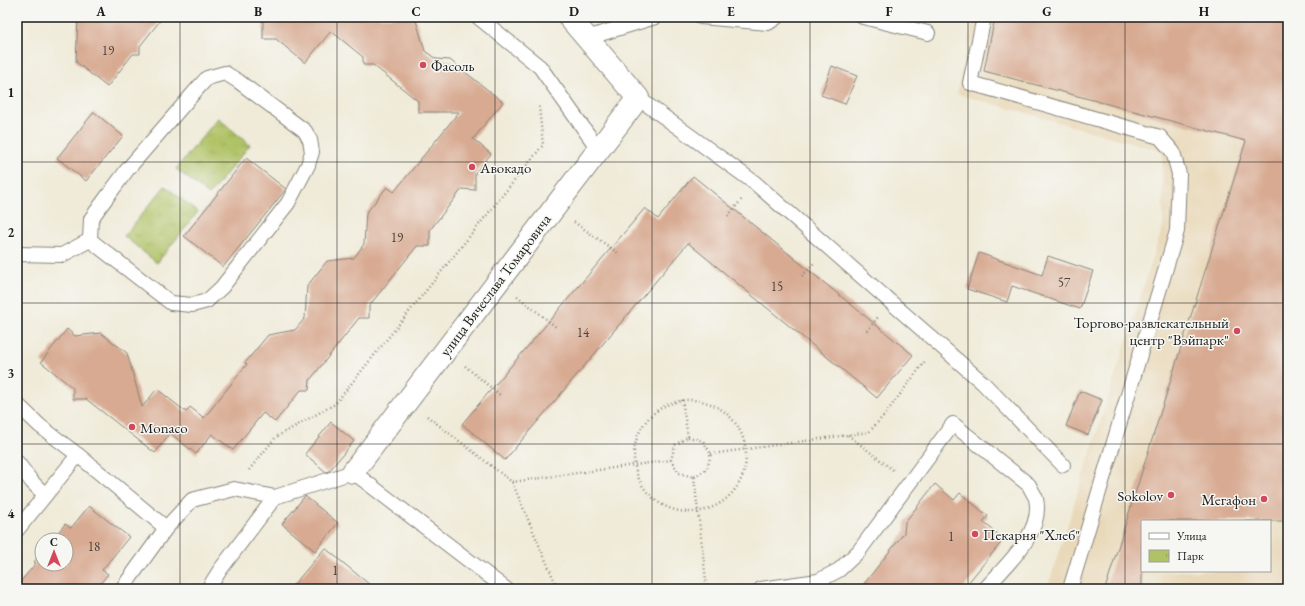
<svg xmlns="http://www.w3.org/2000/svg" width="1305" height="606" font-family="'EB Garamond',serif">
<defs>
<pattern id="park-tufts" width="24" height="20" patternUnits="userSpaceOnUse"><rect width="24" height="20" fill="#afc265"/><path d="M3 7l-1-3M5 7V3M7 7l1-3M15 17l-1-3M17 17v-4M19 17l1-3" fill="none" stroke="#96a657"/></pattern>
</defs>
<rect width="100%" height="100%" fill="#f6f6f2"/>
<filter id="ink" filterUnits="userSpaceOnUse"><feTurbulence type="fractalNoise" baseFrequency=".025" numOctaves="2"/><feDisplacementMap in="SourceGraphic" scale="8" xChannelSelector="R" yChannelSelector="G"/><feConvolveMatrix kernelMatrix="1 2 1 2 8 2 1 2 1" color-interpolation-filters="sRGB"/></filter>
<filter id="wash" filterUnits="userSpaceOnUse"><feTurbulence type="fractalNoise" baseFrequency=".012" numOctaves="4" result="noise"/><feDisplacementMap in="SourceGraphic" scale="16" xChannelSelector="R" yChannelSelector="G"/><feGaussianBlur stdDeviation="0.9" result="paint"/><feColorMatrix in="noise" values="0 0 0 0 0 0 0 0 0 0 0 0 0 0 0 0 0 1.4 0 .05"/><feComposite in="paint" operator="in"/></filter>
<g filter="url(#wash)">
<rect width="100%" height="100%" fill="#f0ebd9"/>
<!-- built -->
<path fill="#e9d9ba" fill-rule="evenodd" d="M 973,17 L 1288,17 L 1288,589 L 1047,589 L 1163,226 L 1162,151 L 957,94 ZM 1142,521 L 1270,521 L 1270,571 L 1142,571 Z"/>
<!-- park -->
<g fill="url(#park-tufts)" stroke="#666f40">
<path d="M 218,118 L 250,145 L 209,195 L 176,169 Z"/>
<path d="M 165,186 L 198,212 L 157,263 L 124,236 Z"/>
</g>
<g id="blocks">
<!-- building -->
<g fill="#d8aa92">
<path d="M 78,17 L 163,17 L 140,46 L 140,54 L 133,54 L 107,87 L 76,62 Z"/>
<path d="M 263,17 L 415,17 L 425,51 L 436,59 L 450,60 L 503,102 L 473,139 L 491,154 L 475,173 L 475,190 L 462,189 L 430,230 L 430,246 L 417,246 L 369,306 L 369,318 L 359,318 L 310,380 L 309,390 L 301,390 L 275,422 L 263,413 L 233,450 L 212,434 L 196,454 L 170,433 L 155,453 L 86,399 L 73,399 L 73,388 L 41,362 L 67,329 L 75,336 L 101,333 L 127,353 L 142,407 L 157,389 L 186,412 L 190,407 L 204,418 L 247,364 L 245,363 L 268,335 L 295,330 L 305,318 L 307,286 L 327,261 L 354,258 L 364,244 L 366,213 L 387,187 L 394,192 L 459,112 L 418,112 L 418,101 L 373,65 L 363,65 L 363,57 L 331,31 L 305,63 L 276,39 L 263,39 Z"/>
<path d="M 995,17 L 1288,17 L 1288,521 L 1142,521 L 1142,589 L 1105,589 L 1246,141 L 984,71 Z"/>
<path d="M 832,66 L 857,76 L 845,104 L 821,95 Z"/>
<path d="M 94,112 L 123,136 L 86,181 L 57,158 Z"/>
<path d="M 246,158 L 286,189 L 223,267 L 184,236 Z"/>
<path d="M 693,176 L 913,355 L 877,398 L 688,243 L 505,460 L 462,424 L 645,208 L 658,219 Z"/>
<path d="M 979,253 L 1042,275 L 1048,256 L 1093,271 L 1080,309 L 1012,286 L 1007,302 L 967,289 Z"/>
<path d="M 1080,391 L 1102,400 L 1088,435 L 1066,426 Z"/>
<path d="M 331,422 L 354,441 L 329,471 L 326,472 L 305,454 Z"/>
<path d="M 935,484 L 954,500 L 960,493 L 988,516 L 983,522 L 1004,539 L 963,589 L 860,589 L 904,533 L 905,522 Z"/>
<path d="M 305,496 L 338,523 L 315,551 L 282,524 Z"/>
<path d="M 89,506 L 129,537 L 102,570 L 108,574 L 96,589 L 17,589 L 17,586 L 36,563 L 34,562 L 42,552 L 42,564 L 66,564 L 66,540 L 52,540 L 65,524 L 71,528 Z"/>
<path d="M 325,548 L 375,589 L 290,589 Z"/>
</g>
</g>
</g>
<g filter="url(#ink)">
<use href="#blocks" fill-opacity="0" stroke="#86847a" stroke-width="1"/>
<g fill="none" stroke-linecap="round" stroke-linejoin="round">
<defs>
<g id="lane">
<path d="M 478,17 L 540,67 L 599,150"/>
<path d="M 701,17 L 768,23 L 777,17"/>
<path d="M 863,17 L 928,33"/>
<path d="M 984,17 L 970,83 L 1160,137 L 1173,152 L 1179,174 L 1177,231 L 1070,589"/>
<path d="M 587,38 L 655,17"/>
<path d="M 225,73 L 238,81 L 305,131 L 310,140 L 312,152 L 308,165 L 288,203 L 222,287 L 207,301 L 192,305 L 171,303 L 90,240 L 91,219 L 101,205 L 127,170 L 198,88 L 207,78 Z"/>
<path d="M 638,98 L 755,183 L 983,383 L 1063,465"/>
<path d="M 17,254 L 62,255 L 90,240"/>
<path d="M 17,404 L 40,426 L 78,455 L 166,528"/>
<path d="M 17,462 L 32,482 L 45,495"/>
<path d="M 17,530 L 78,455"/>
<path d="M 122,589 L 166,528 L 192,500 L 234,489 L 275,497"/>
<path d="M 208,589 L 220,570 L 275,497 L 353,472 L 506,589"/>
<path d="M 761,589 L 818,581 L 839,570 L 859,551 L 953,424 L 1029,485 C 1031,490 1035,495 1036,499 C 1044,533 1005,566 985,589"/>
</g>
<path id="street" d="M 353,472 L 638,98 L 569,17"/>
</defs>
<!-- lane casing -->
<use href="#lane" stroke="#86847a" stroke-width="16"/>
<!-- street casing -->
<use href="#street" stroke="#86847a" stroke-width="24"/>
<!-- path -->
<g stroke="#86847a" stroke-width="2.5" stroke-dasharray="1 3" stroke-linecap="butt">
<path d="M 728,216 L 742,199"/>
<path d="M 574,222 L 618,253"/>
<path d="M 802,276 L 815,262"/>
<path d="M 517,296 L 556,327"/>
<path d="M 867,331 L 878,317"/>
<path d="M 465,366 L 500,395"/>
<path d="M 682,400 L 688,437"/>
<circle cx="690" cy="456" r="56"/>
<path d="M 427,416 L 512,482 L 558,589"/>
<path d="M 848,435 L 893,470"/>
<path d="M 688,437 L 703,441 L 711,454 L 707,469 L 694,477 L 679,473 L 671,460 L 675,445 Z"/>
<path d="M 711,454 L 869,432 L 886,413 L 926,360"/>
<path d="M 249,470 L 276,437 L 335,404 L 543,145 L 539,106 L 540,104"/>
<path d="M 694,477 L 707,589"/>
<path d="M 512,482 L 671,460"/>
</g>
<!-- lane -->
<use href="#lane" stroke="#fff" stroke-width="14"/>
<!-- street -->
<use href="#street" stroke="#fff" stroke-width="22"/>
</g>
</g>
<!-- grid -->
<path fill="none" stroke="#1c1c1c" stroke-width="1" stroke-opacity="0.55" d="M 180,17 L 180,589M 337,17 L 337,589M 495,17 L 495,589M 652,17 L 652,589M 810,17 L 810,589M 968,17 L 968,589M 1125,17 L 1125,589M 17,162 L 1288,162M 17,303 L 1288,303M 17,444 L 1288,444"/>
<!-- markers -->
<g fill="#d1495b" stroke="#f6f6f2" stroke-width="1.5">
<circle cx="423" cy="65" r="4"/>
<circle cx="472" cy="167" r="4"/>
<circle cx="1237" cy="331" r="4"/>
<circle cx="132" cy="427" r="4"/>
<circle cx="1171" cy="495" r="4"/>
<circle cx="1264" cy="499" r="4"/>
<circle cx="975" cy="534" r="4"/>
</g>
<g text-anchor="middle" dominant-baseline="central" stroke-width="3" stroke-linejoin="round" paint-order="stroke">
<!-- number labels -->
<g font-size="13" fill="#4b403a">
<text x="108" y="50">19</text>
<text x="397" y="237">19</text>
<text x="1064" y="282">57</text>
<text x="777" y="286">15</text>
<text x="583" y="332">14</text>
<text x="951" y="536">1</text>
<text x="94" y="546">18</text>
<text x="335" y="570">1</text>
</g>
<!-- poi labels -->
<g font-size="15" fill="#1c1c1c" stroke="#f6f6f2" text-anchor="start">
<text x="431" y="65">Фасоль</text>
<text x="480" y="167">Авокадо</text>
<text x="1229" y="322" text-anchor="end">Торгово-развлекательный<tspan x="1229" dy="17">центр "Вэйпарк"</tspan></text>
<text x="140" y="427">Monaco</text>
<text x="1163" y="495" text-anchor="end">Sokolov</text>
<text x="1256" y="499" text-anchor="end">Мегафон</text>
<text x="983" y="534">Пекарня "Хлеб"</text>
</g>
<!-- street labels -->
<g font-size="15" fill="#1c1c1c" stroke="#f6f6f2">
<text transform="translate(495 285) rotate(-53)">улица Вячеслава Томаровича</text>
</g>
</g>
<!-- margin -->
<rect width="1305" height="606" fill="none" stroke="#f6f6f2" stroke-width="44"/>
<!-- legend -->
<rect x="1141" y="520" width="130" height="52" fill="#f6f6f2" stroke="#9f9f9c"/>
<rect x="1149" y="533" width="20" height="6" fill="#ffffff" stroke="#9f9f9c"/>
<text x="1177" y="540" font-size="12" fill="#1c1c1c">Улица</text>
<rect x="1149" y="550" width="20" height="12" fill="url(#park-tufts)" stroke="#9f9f9c"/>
<text x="1177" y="560" font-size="12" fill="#1c1c1c">Парк</text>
<!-- north arrow -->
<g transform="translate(54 552)"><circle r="19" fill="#f6f6f2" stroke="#9f9f9c"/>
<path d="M0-3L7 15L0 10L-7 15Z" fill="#d1495b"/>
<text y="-6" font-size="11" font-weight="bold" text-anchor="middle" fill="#1c1c1c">С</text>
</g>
<rect x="22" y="22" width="1261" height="562" fill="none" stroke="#1c1c1c" stroke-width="1.5"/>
<g font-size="13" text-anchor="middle" font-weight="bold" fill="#1c1c1c">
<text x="101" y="16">A</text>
<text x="258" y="16">B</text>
<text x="416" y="16">C</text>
<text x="574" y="16">D</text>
<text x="731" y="16">E</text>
<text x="889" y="16">F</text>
<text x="1047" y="16">G</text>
<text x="1204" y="16">H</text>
<text x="11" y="97">1</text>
<text x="11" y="237">2</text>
<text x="11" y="378">3</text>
<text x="11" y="518">4</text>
</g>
</svg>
